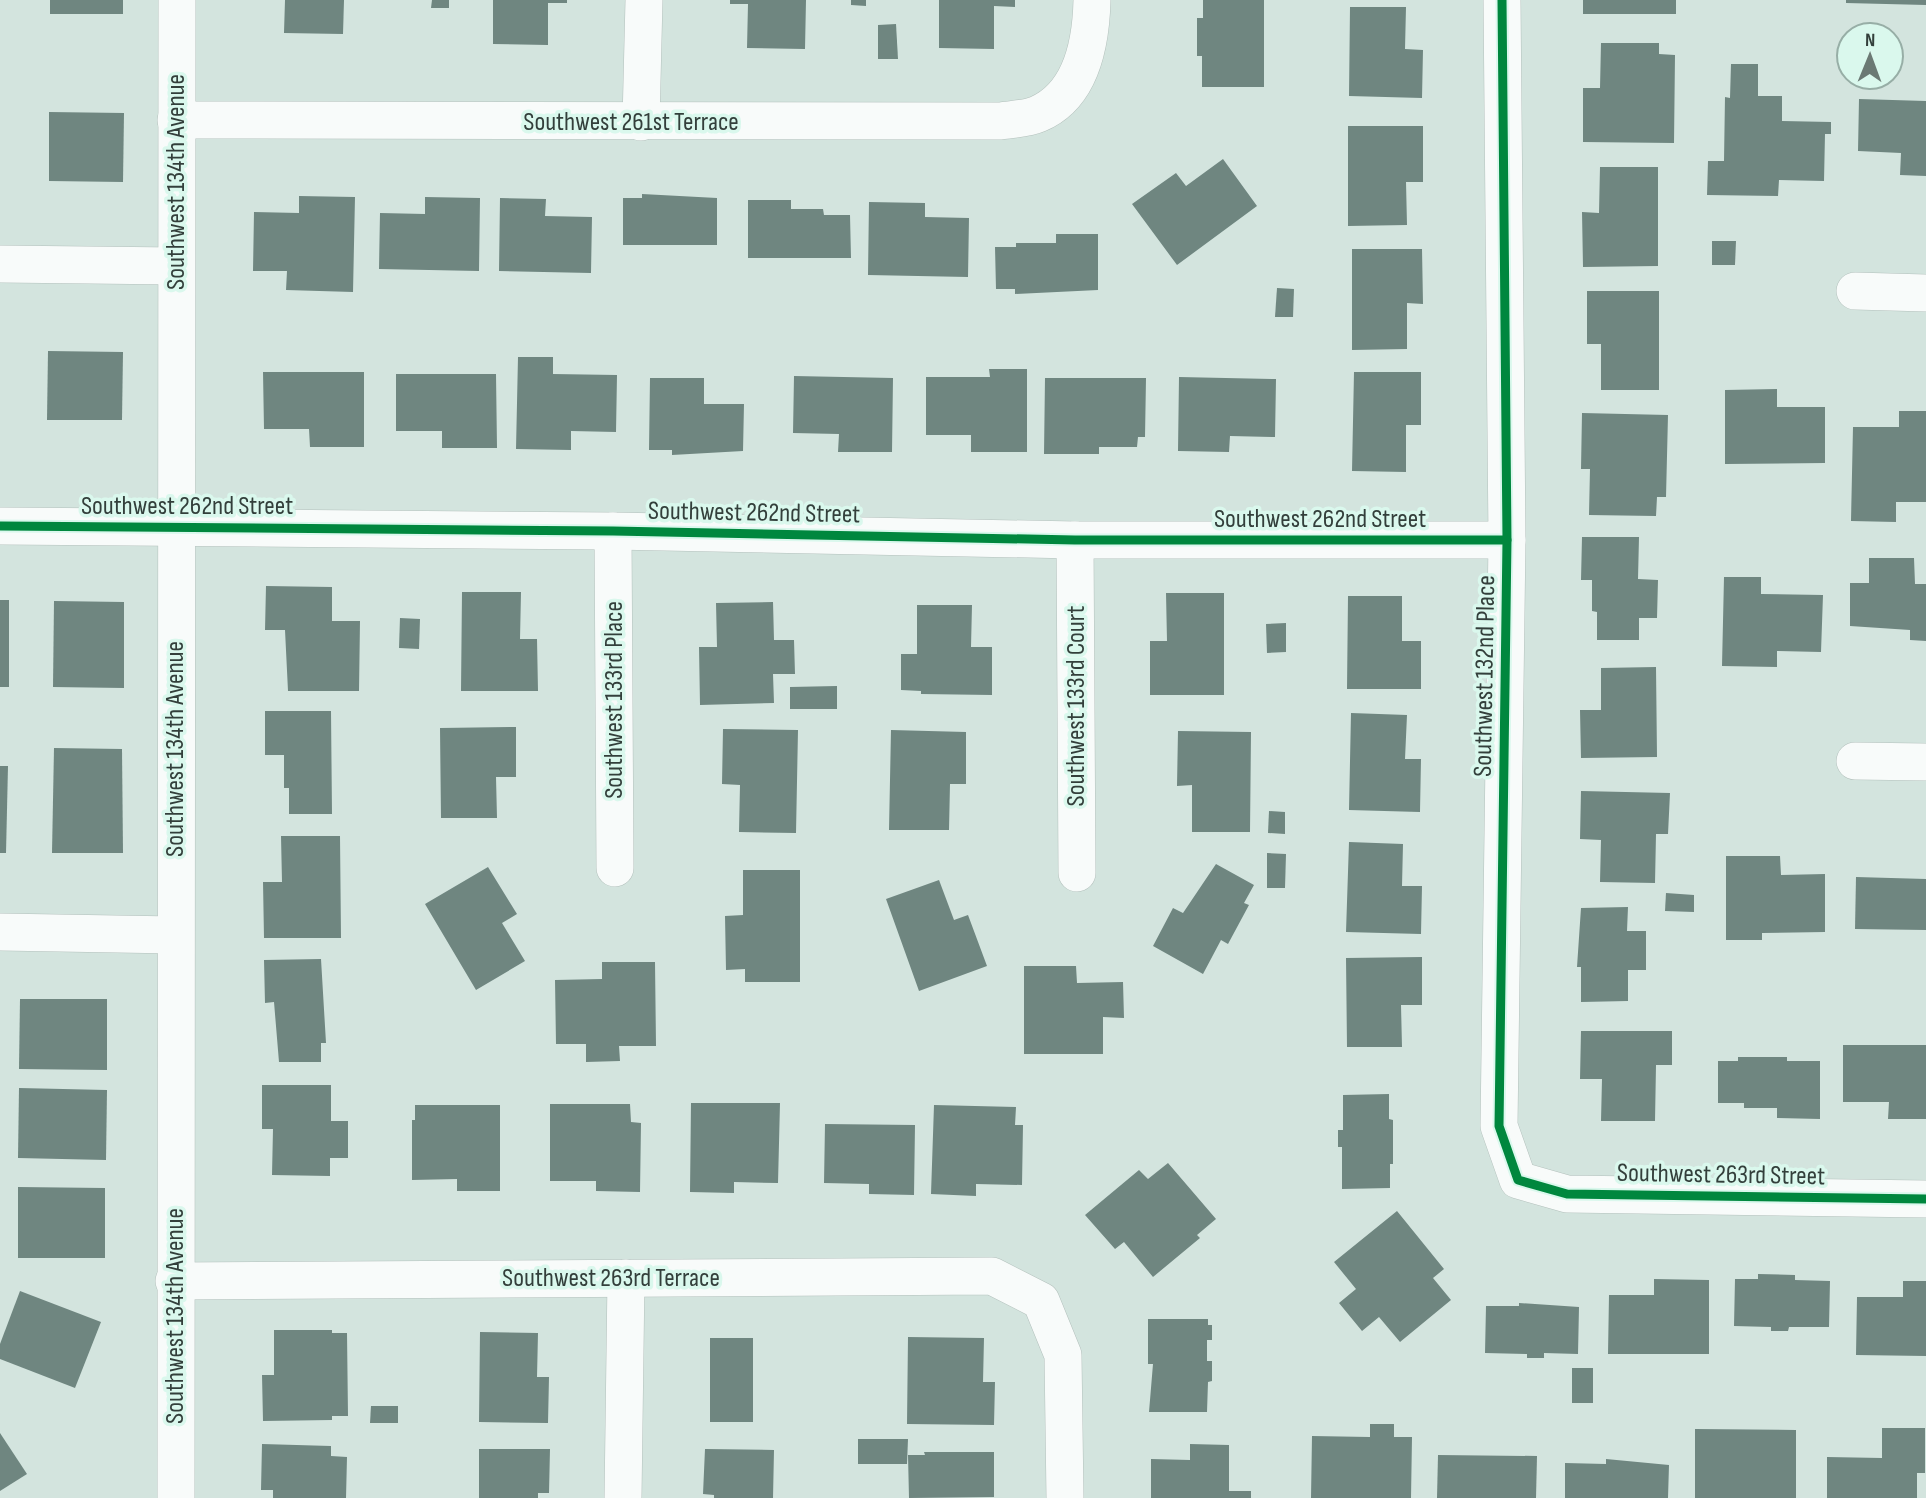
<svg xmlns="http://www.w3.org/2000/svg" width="1926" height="1498" font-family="'Sofia Sans Condensed',sans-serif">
<rect width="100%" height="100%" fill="#d3e4de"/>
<!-- building -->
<g fill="#6f8680">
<rect x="50" y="0" width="73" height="14"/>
<path d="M 285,0 L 344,0 L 343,34 L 284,33 Z"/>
<path d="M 432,0 L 449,0 L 449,8 L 431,8 Z"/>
<path d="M 493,0 L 567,0 L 567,3 L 548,3 L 548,45 L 493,44 Z"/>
<path d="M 730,0 L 806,0 L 805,49 L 747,48 L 748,4 L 730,4 Z"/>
<path d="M 851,0 L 866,0 L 866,6 L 851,5 Z"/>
<path d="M 939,0 L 1015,0 L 1015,7 L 994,6 L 994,49 L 939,48 Z"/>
<path d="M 1203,0 L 1264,0 L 1264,87 L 1202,87 L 1202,56 L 1197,56 L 1197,18 L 1203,18 Z"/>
<rect x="1583" y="0" width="93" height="14"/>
<path d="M 1846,0 L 1926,0 L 1926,5 L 1846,3 Z"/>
<path d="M 1350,7 L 1406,7 L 1405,49 L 1423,50 L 1422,98 L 1349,96 Z"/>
<path d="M 896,24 L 898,59 L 878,59 L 878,25 Z"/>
<path d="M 1601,43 L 1659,43 L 1659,54 L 1675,55 L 1674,143 L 1583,142 L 1583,88 L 1600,88 Z"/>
<path d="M 1731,64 L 1758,64 L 1758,96 L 1782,96 L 1782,121 L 1831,122 L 1831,134 L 1825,134 L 1824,181 L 1779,180 L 1778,196 L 1707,195 L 1708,161 L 1724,161 L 1725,97 L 1730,98 Z"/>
<path d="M 1859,99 L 1926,101 L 1926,176 L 1900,175 L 1901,153 L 1858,151 Z"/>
<path d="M 49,112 L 124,113 L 123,182 L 49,181 Z"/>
<path d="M 1348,126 L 1423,126 L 1423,182 L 1406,182 L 1407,225 L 1348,226 Z"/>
<path d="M 1223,159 L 1257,206 L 1177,265 L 1132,204 L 1176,173 L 1186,186 Z"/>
<path d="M 1600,167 L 1658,167 L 1658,266 L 1583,267 L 1582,212 L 1599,213 Z"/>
<path d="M 642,194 L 717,198 L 717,245 L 623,245 L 623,198 L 642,198 Z"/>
<path d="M 299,196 L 355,197 L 353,292 L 286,290 L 287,271 L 253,271 L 254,212 L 299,213 Z"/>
<path d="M 425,197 L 480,198 L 479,271 L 379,269 L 380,213 L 425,214 Z"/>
<path d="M 500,198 L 546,199 L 545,216 L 592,217 L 591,273 L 499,271 Z"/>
<path d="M 748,200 L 791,200 L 791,209 L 823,209 L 824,215 L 850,215 L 851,258 L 748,258 Z"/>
<path d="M 869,202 L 925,203 L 925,217 L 969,218 L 968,277 L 868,275 Z"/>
<path d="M 1056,234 L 1098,234 L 1098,290 L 1015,294 L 1015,289 L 996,289 L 995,247 L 1016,247 L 1016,243 L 1056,243 Z"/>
<path d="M 1712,241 L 1736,241 L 1735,265 L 1712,265 Z"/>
<path d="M 1352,249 L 1422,249 L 1423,304 L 1407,303 L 1407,349 L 1352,350 Z"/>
<path d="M 1277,288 L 1294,289 L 1293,317 L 1275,317 Z"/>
<path d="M 1587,291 L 1659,291 L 1659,390 L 1601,390 L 1601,344 L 1587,344 Z"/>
<path d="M 48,351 L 123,352 L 122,420 L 47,420 Z"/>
<path d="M 518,357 L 553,357 L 553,374 L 617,375 L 616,432 L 571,431 L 571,450 L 516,449 Z"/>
<path d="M 989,369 L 1027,369 L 1027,452 L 971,452 L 971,435 L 926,435 L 926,377 L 990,377 Z"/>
<path d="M 263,372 L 364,372 L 364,447 L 310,447 L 309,429 L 264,429 Z"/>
<path d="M 1354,372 L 1421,372 L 1421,425 L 1406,425 L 1406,472 L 1352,471 Z"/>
<path d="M 396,374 L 496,374 L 497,448 L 442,448 L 442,431 L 396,431 Z"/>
<path d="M 794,376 L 893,378 L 892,452 L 838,452 L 839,434 L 793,433 Z"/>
<path d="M 1179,377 L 1276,379 L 1275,437 L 1230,436 L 1229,452 L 1178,451 Z"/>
<path d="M 650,378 L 704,378 L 704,404 L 744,404 L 743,451 L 672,455 L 672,450 L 649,450 Z"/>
<path d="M 1045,378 L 1146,378 L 1145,437 L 1138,437 L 1137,447 L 1099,447 L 1099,454 L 1044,454 Z"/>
<path d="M 1777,389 L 1777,407 L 1825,407 L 1825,463 L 1725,464 L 1725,390 Z"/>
<path d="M 1899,411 L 1926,411 L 1926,502 L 1896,502 L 1896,522 L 1851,521 L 1853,427 L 1899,427 Z"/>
<path d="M 1582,413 L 1668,415 L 1666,497 L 1657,497 L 1656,516 L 1589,515 L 1590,469 L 1581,469 Z"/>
<path d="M 1582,537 L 1639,537 L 1638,579 L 1658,580 L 1657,618 L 1639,618 L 1639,640 L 1597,640 L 1597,612 L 1592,611 L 1592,580 L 1581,580 Z"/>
<path d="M 1869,558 L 1914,558 L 1915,584 L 1926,584 L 1926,641 L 1910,640 L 1910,630 L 1850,626 L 1850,583 L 1869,583 Z"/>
<path d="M 1724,577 L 1761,577 L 1761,594 L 1823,595 L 1821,652 L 1777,651 L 1777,667 L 1722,666 Z"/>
<path d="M 266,586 L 332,587 L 332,621 L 360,621 L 359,691 L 288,691 L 285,630 L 265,630 Z"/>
<path d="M 462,592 L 521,592 L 520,639 L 537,639 L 538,691 L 461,691 Z"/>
<path d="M 1166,593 L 1224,593 L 1224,695 L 1150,695 L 1150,641 L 1167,641 Z"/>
<path d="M 1348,596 L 1402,596 L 1402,641 L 1421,641 L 1421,689 L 1347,689 Z"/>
<rect x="0" y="600" width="9" height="87"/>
<path d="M 54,601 L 124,602 L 124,688 L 53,687 Z"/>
<path d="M 773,602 L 774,640 L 794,640 L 795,674 L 773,674 L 774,703 L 700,705 L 699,647 L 717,647 L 716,603 Z"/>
<path d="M 917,605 L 972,605 L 971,647 L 992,647 L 992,695 L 921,694 L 921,691 L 901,690 L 901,654 L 917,654 Z"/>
<path d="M 400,618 L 420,619 L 419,649 L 399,648 Z"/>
<path d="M 1286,623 L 1286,652 L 1267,653 L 1266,624 Z"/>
<path d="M 1656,667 L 1657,757 L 1581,758 L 1580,710 L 1601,710 L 1601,668 Z"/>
<path d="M 837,686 L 837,709 L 790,709 L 790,687 Z"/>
<path d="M 265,711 L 331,711 L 332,814 L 289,814 L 289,788 L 284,788 L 284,755 L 265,755 Z"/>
<path d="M 1351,713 L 1407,715 L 1405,759 L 1421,759 L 1420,812 L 1349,810 Z"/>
<path d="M 516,727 L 516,777 L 496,777 L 497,818 L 441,818 L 440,728 Z"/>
<path d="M 723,729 L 798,730 L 796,833 L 739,832 L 740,785 L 722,784 Z"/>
<path d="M 891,730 L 966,732 L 966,784 L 950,784 L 949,830 L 889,830 Z"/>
<path d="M 1178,731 L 1251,732 L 1250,832 L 1192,832 L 1192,785 L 1177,786 Z"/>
<path d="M 54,748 L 122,749 L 123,853 L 52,853 Z"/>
<path d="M 0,766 L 8,766 L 6,853 L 0,853 Z"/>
<path d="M 1581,791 L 1670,793 L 1668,834 L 1656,834 L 1655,883 L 1600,882 L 1601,840 L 1580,839 Z"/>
<path d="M 1269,811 L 1285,812 L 1285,834 L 1268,833 Z"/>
<path d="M 281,836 L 340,836 L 341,938 L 264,938 L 263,882 L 282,882 Z"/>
<path d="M 1349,842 L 1403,844 L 1402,886 L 1422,886 L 1421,934 L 1346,932 Z"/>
<path d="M 1267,853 L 1286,854 L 1285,888 L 1267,888 Z"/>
<path d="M 1726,856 L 1780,856 L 1781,875 L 1825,874 L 1825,932 L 1762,933 L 1762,940 L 1726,940 Z"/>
<path d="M 1216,864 L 1254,885 L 1244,903 L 1249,905 L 1228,944 L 1221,940 L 1203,974 L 1153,946 L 1173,908 L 1183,913 Z"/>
<path d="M 488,867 L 517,914 L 502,923 L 525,961 L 476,990 L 425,904 Z"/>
<path d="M 743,870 L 800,870 L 800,982 L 745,982 L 745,969 L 726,970 L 725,916 L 743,915 Z"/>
<path d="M 1856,877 L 1926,879 L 1926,930 L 1855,929 Z"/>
<path d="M 939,880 L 954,920 L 968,915 L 987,966 L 919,991 L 886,899 Z"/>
<path d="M 1666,893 L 1694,895 L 1694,912 L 1665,911 Z"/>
<path d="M 1628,907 L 1627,931 L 1646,931 L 1646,970 L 1628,970 L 1628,1001 L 1581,1002 L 1581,967 L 1577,967 L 1581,908 Z"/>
<path d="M 1422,957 L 1422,1005 L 1401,1005 L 1402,1047 L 1347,1047 L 1346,958 Z"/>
<path d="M 321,959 L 326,1043 L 321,1043 L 321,1062 L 279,1062 L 274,1002 L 265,1003 L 264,960 Z"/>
<path d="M 602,962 L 655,962 L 656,1046 L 619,1046 L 620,1061 L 586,1062 L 586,1044 L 556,1044 L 555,980 L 602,979 Z"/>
<path d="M 1024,966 L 1076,966 L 1077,983 L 1123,982 L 1124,1018 L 1103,1017 L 1103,1054 L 1024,1054 Z"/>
<path d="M 20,999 L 107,999 L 107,1070 L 19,1069 Z"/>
<path d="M 1581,1031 L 1672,1031 L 1672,1065 L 1656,1065 L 1655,1121 L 1601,1121 L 1602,1079 L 1580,1079 Z"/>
<path d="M 1843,1045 L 1926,1045 L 1926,1119 L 1888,1119 L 1889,1102 L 1843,1102 Z"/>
<path d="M 1738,1057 L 1787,1057 L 1787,1061 L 1820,1061 L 1820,1119 L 1777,1118 L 1777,1108 L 1744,1108 L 1744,1103 L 1718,1103 L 1718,1061 L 1738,1061 Z"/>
<path d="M 262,1085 L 331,1085 L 331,1121 L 348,1121 L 348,1158 L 330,1158 L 330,1176 L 272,1175 L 273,1129 L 262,1129 Z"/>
<path d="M 19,1088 L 107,1090 L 106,1160 L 18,1158 Z"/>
<path d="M 1389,1094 L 1389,1119 L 1393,1120 L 1393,1164 L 1390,1164 L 1390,1188 L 1342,1189 L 1342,1147 L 1338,1147 L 1338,1130 L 1343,1130 L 1343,1095 Z"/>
<path d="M 691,1103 L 780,1103 L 778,1183 L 734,1182 L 734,1193 L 690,1192 Z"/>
<path d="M 550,1104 L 630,1104 L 631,1122 L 641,1123 L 640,1192 L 596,1191 L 596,1181 L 550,1181 Z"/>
<path d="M 415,1105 L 500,1105 L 500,1191 L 457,1191 L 457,1179 L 412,1180 L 412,1120 L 415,1120 Z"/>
<path d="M 934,1105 L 1016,1107 L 1015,1125 L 1023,1125 L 1022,1185 L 976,1184 L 976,1196 L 931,1194 Z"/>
<path d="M 825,1124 L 915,1125 L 914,1195 L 869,1194 L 869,1184 L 824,1183 Z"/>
<path d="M 1168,1163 L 1216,1219 L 1197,1235 L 1200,1238 L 1153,1277 L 1124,1242 L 1115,1249 L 1085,1215 L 1139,1170 L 1148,1179 Z"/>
<path d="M 18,1187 L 105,1188 L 105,1258 L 18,1258 Z"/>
<path d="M 1397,1211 L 1444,1269 L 1433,1278 L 1451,1300 L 1400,1342 L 1379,1317 L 1362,1331 L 1339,1303 L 1356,1289 L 1334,1262 Z"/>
<path d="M 1758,1274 L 1795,1275 L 1795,1280 L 1830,1281 L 1829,1327 L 1789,1327 L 1788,1331 L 1771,1331 L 1771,1327 L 1734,1326 L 1735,1279 L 1758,1279 Z"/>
<path d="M 1654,1279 L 1709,1280 L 1709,1354 L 1608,1354 L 1609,1295 L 1654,1295 Z"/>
<path d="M 1903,1281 L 1926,1281 L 1926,1356 L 1856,1355 L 1857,1297 L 1903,1297 Z"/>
<path d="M 20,1291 L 101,1322 L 75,1388 L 0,1359 L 0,1344 Z"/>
<path d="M 1519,1303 L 1579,1307 L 1578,1354 L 1544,1353 L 1544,1358 L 1527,1358 L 1527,1354 L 1485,1353 L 1486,1306 L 1519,1306 Z"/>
<path d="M 1148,1319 L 1208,1319 L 1208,1325 L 1212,1325 L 1212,1340 L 1207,1340 L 1207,1361 L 1212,1361 L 1212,1381 L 1208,1382 L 1207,1412 L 1149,1412 L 1153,1364 L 1148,1364 Z"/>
<path d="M 274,1330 L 332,1330 L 332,1333 L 347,1333 L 348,1416 L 332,1416 L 332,1420 L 263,1421 L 262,1375 L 274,1375 Z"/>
<path d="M 480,1332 L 538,1333 L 537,1377 L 549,1377 L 548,1423 L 479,1422 Z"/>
<path d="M 908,1337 L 984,1338 L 983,1382 L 995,1382 L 994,1425 L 907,1424 Z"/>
<rect x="710" y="1338" width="43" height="84"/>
<rect x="1572" y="1368" width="21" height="35"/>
<path d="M 371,1406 L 398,1406 L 398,1423 L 370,1423 Z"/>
<path d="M 1370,1424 L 1394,1424 L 1394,1437 L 1412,1437 L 1411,1498 L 1311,1498 L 1312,1436 L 1370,1437 Z"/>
<path d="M 1882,1428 L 1925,1428 L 1925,1473 L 1917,1473 L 1917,1498 L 1827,1498 L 1827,1457 L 1882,1458 Z"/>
<path d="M 1695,1429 L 1796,1430 L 1796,1498 L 1695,1498 Z"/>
<path d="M 0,1433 L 27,1474 L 0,1491 Z"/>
<path d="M 858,1439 L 908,1439 L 907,1464 L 858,1464 Z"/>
<path d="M 262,1444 L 331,1446 L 331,1456 L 347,1457 L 346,1498 L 273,1498 L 273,1490 L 261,1490 Z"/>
<path d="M 1190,1444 L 1229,1445 L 1229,1491 L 1251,1491 L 1251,1498 L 1151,1498 L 1151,1459 L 1190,1460 Z"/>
<path d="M 479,1449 L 550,1449 L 549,1493 L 538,1493 L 538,1498 L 479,1498 Z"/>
<path d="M 705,1449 L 774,1450 L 773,1498 L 714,1498 L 714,1495 L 703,1494 Z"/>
<path d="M 924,1452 L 994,1452 L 994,1497 L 909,1498 L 908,1455 L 925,1455 Z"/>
<path d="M 1438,1455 L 1537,1456 L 1536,1498 L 1437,1498 Z"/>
<path d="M 1606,1459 L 1669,1465 L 1668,1498 L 1565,1498 L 1565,1463 L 1606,1464 Z"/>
</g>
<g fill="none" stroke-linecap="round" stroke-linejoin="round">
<defs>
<g id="minor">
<path d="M 1502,0 L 1507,540 L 1499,1126 L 1518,1180 L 1567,1194 L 1926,1199"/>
<path d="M 176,120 L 1000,121 C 1012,119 1027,119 1038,114 C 1082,95 1091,42 1092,0"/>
<path d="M 641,122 L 644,0"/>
<path d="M 0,264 L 176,266"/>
<path d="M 1855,291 L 1926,293"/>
<path d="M 0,526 L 613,531 L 1075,540 L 1507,540"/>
<path d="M 613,531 L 615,868"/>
<path d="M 1075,540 L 1077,873"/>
<path d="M 1855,761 L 1926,762"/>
<path d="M 0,932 L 175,935"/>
<path d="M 174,1281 L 992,1276 L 1041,1301 L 1063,1355 L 1065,1498"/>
<path d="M 176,1498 L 177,0"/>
<path d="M 623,1498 L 626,1278"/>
</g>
</defs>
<!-- minor casing -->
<use href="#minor" stroke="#b3c0bc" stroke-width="38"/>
<!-- minor -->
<use href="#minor" stroke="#f8fbfa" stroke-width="37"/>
<defs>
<g id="cycleway">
<path d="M 1502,0 L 1507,540 L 1499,1126 L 1518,1180 L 1567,1194 L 1926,1199"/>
<path d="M 0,526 L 613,531 L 1075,540 L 1507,540"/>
</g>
</defs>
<!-- cycleway casing -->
<use href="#cycleway" stroke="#daf8ed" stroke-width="13"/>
<!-- cycleway -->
<use href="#cycleway" stroke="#00873e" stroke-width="9"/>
</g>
<g text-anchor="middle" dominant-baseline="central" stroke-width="7" stroke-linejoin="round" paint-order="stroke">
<!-- street labels -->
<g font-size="26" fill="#333f3b" stroke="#daf8ed">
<text x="631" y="122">Southwest 261st Terrace</text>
<text transform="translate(176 182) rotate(-90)">Southwest 134th Avenue</text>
<text x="187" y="506">Southwest 262nd Street</text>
<text transform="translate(754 513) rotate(1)">Southwest 262nd Street</text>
<text x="1320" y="519">Southwest 262nd Street</text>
<text transform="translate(1485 676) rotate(-89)">Southwest 132nd Place</text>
<text transform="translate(614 700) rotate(-90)">Southwest 133rd Place</text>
<text transform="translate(1076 706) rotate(-90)">Southwest 133rd Court</text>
<text transform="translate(175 749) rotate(-90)">Southwest 134th Avenue</text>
<text transform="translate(1721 1175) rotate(1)">Southwest 263rd Street</text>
<text x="611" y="1278">Southwest 263rd Terrace</text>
<text transform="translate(175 1316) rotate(-90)">Southwest 134th Avenue</text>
</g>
</g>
<!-- north arrow -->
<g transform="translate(1870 56) rotate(1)"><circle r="33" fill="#daf8ed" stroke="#97aea6" stroke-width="2"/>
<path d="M0-5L12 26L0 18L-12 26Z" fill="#6b7974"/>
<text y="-10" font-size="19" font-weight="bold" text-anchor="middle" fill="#333f3b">N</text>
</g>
</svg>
